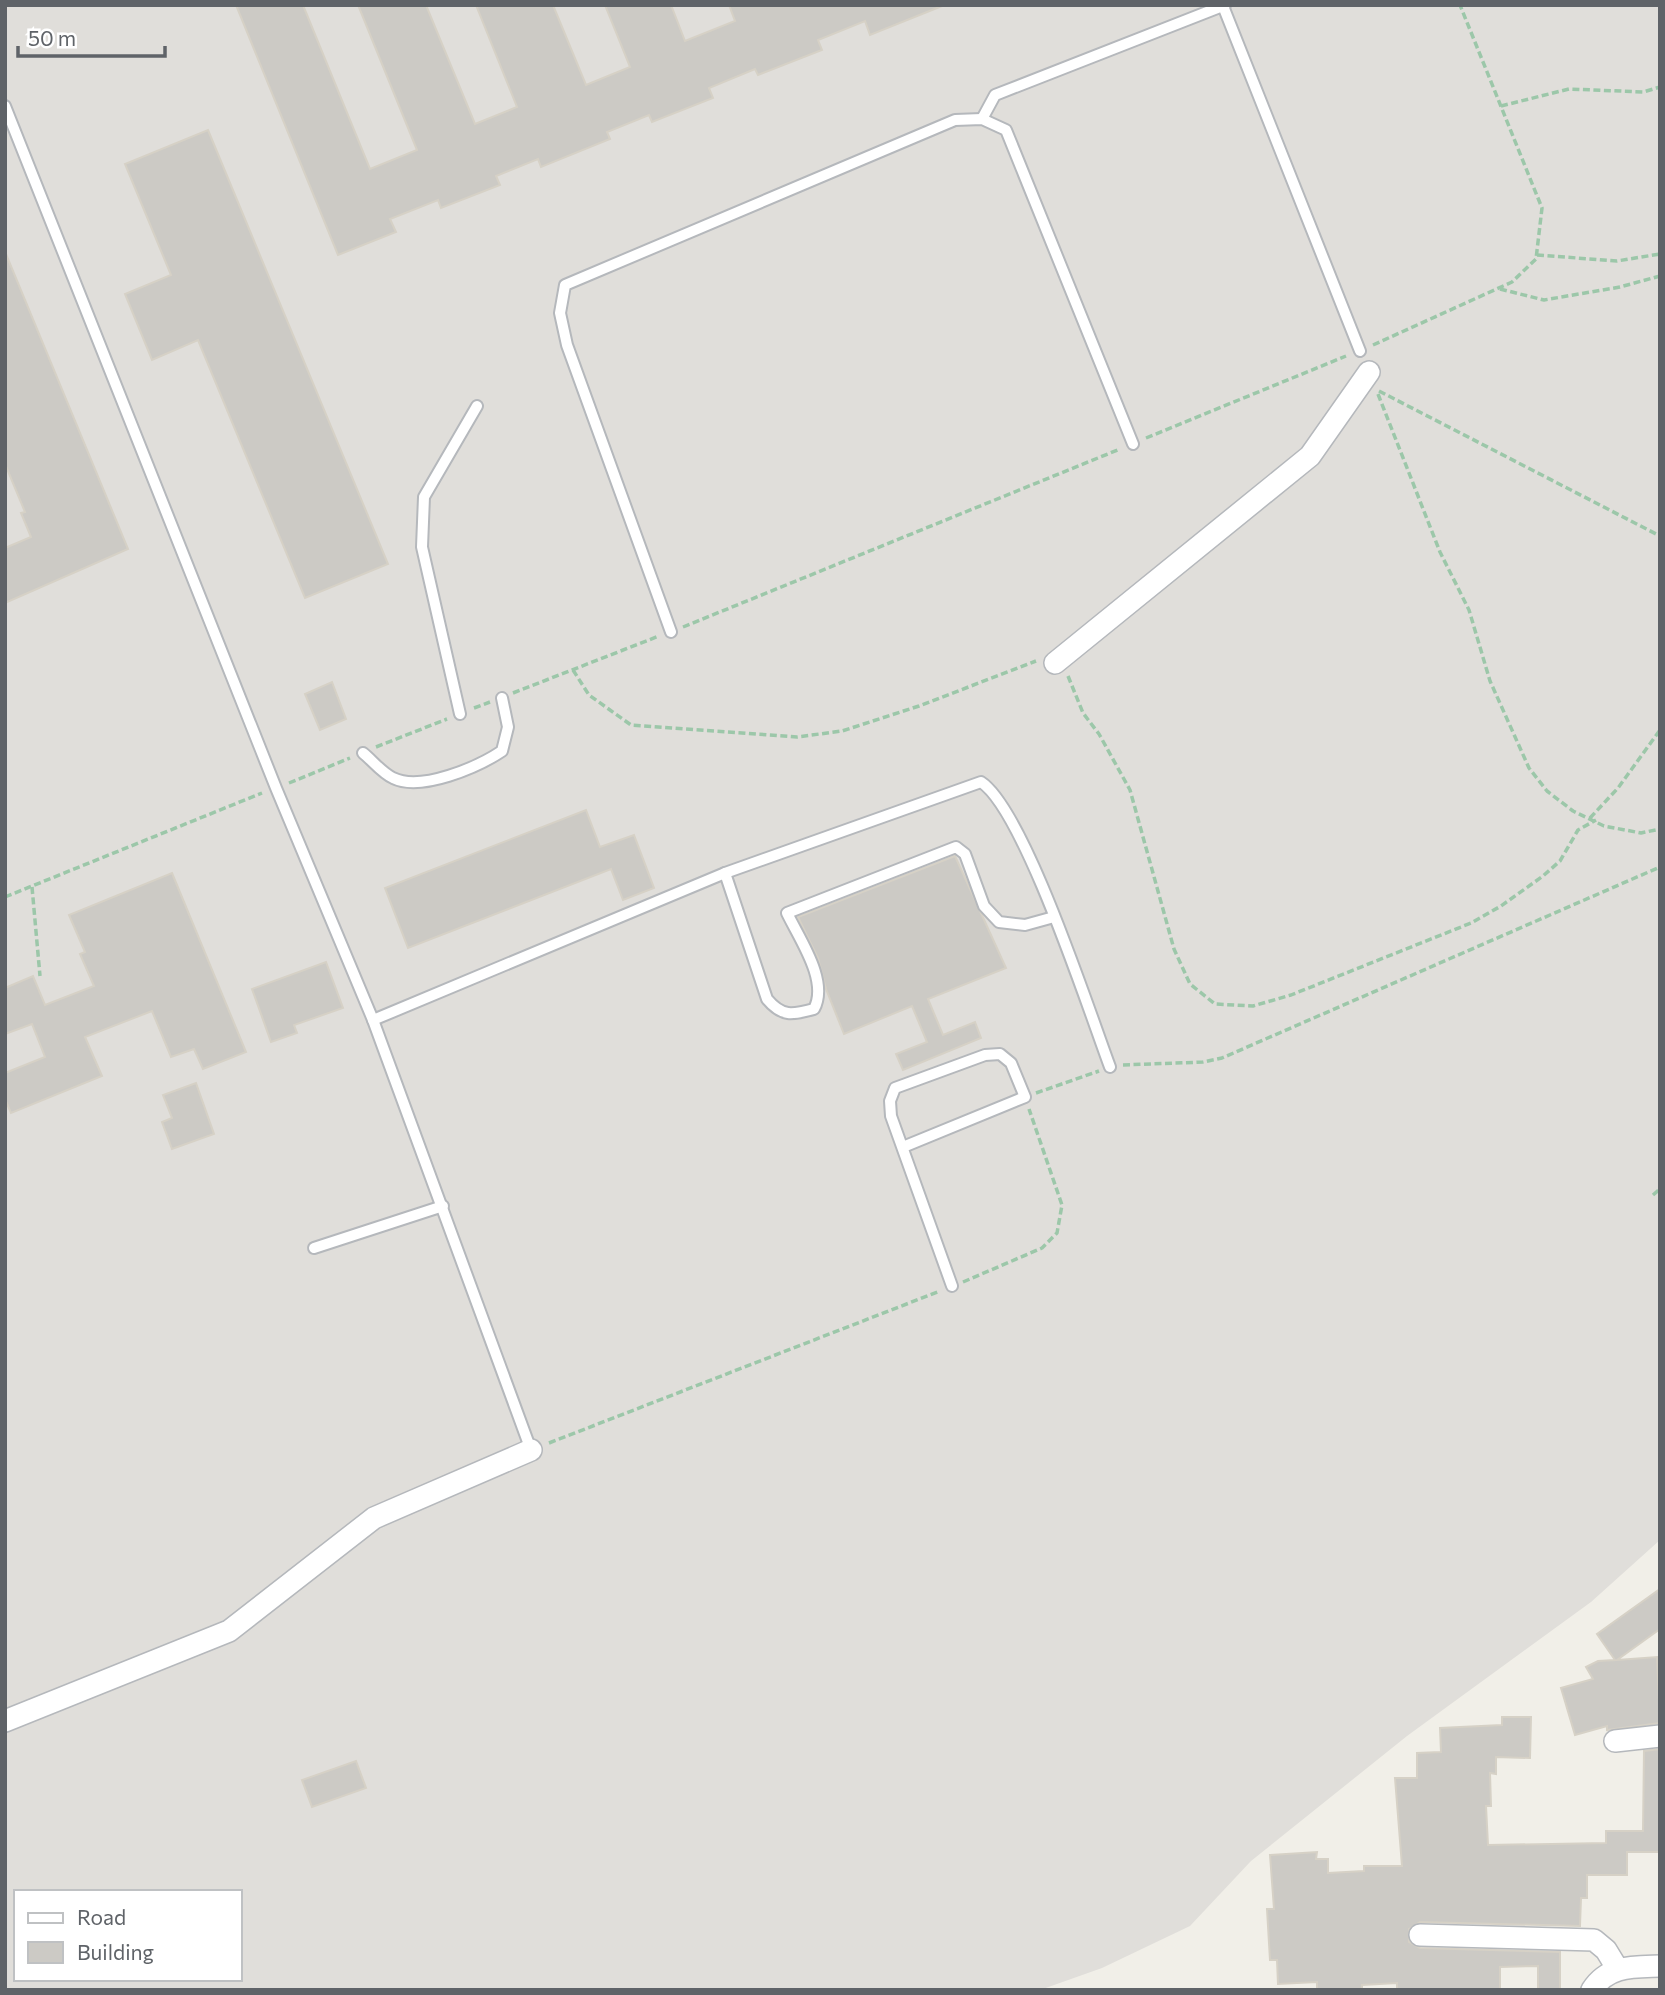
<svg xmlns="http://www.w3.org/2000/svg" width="1665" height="1995" font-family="Commissioner,sans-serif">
<rect width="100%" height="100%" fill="#f1efe8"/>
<!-- industrial -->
<path fill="#e0deda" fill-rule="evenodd" d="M 5,5 L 1660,5 L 1660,1540 L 1591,1602 L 1407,1736 L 1251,1861 L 1190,1926 L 1102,1968 L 1040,1990 L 5,1990 ZM 16,1892 L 240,1892 L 240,1979 L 16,1979 Z"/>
<!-- building -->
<g fill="#cccac5" stroke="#d6d1c6" stroke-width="2">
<path d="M 236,5 L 303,5 L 370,169 L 417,150 L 358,5 L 426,5 L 475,124 L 517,107 L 476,5 L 553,5 L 586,85 L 630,67 L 605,5 L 671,5 L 685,41 L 735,21 L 729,5 L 942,6 L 870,35 L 865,21 L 818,40 L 822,50 L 758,75 L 755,69 L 709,88 L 713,98 L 652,122 L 649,115 L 607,132 L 610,139 L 541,167 L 538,159 L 496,176 L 500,185 L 441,208 L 438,200 L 390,219 L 396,232 L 338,255 Z"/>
<path d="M 208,130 L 388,564 L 305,598 L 198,340 L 152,360 L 125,294 L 171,275 L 125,164 Z"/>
<path d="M 6,254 L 128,549 L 5,603 L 5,548 L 31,537 L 21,513 L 25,512 L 5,464 Z"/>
<path d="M 332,682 L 346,719 L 320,730 L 305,694 Z"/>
<path d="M 586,810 L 600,847 L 634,835 L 654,888 L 623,900 L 611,869 L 408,948 L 385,888 Z"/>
<path d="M 955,856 L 1006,968 L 928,999 L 943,1035 L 975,1022 L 981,1038 L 903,1070 L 896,1054 L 927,1042 L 912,1006 L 844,1034 L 826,989 L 818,958 L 798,917 Z"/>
<path d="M 172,873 L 246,1052 L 203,1069 L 194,1049 L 171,1057 L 152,1011 L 85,1037 L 102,1076 L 11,1113 L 5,1099 L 5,1073 L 45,1057 L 32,1024 L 5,1034 L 5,988 L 33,976 L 45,1005 L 94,986 L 80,954 L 85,952 L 69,915 Z"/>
<path d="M 326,962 L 343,1008 L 294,1025 L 297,1033 L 271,1042 L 252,989 Z"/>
<path d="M 196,1083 L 214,1134 L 172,1149 L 162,1122 L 172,1118 L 163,1095 Z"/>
<path d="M 1660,1589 L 1660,1629 L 1617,1660 L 1657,1657 L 1660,1723 L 1607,1730 L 1607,1726 L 1575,1735 L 1561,1688 L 1593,1679 L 1586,1667 L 1598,1661 L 1615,1660 L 1597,1634 Z"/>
<path d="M 1502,1717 L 1531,1717 L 1530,1758 L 1496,1757 L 1496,1774 L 1490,1773 L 1491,1806 L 1486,1806 L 1488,1845 L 1606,1843 L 1606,1831 L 1643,1831 L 1644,1751 L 1660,1749 L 1660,1852 L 1627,1852 L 1627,1875 L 1587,1875 L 1587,1898 L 1581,1898 L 1580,1926 L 1420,1922 L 1409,1929 L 1409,1942 L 1420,1948 L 1560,1952 L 1560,1990 L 1538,1990 L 1538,1966 L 1500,1967 L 1500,1990 L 1397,1989 L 1397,1983 L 1362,1985 L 1362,1990 L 1317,1990 L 1317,1982 L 1278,1984 L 1277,1960 L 1270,1960 L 1267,1909 L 1274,1909 L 1270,1855 L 1317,1852 L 1316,1859 L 1328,1859 L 1328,1873 L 1364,1871 L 1364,1866 L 1402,1866 L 1395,1778 L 1417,1778 L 1417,1753 L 1441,1752 L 1440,1728 L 1502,1725 Z"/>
<path d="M 356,1761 L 366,1788 L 312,1807 L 302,1780 Z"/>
</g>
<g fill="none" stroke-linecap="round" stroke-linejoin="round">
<defs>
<g id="lane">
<path d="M 1223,6 L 1360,351"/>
<path d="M 5,106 L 276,788 L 373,1020 L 531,1450"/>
<path d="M 982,119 L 995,95 L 1225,5"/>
<path d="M 671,632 L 567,345 L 560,313 L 565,285 L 955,120 L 982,119 L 1006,130 L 1133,444"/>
<path d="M 460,714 L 422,547 L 424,497 L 477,406"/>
<path d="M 363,753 C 372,760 382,773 393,778 C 421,792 478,767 502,751 L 508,727 L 502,698"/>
<path d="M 725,873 L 767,999 C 782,1017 792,1015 814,1009 C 829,981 800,940 787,913 L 956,847 L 965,854 L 984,906 L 999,922 L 1025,925 L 1054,917"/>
<path d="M 373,1020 L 725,873 L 981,782 C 1024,810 1089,1011 1110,1067"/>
<path d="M 903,1147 L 1025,1097 L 1011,1063 L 1000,1054 L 985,1055 L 895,1088 L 890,1101 L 891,1116 L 952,1286"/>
<path d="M 314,1248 L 443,1206"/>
</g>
<g id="street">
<path d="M 1055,663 L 1310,456 L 1369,372"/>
<path d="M 5,1721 L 229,1631 L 374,1518 L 531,1450"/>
<path d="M 1615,1741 L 1660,1736"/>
<path d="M 1420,1935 L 1594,1940 L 1606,1950 L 1617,1968"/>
<path d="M 1592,1990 C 1608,1965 1633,1967 1660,1966"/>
</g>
</defs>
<!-- lane casing -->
<use href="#lane" stroke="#b5b8bc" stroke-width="14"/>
<!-- street casing -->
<use href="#street" stroke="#b5b8bc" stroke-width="24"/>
<!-- path -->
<g stroke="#9cc7a9" stroke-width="3.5" stroke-dasharray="7 3.5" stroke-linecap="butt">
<path d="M 1501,106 L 1569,89 L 1643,92 L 1660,87"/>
<path d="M 1537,255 L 1617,261 L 1660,254"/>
<path d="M 1500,289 L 1544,300 L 1620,287 L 1660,276"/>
<path d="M 1373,345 L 1512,282 L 1536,259 L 1542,208 L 1460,5"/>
<path d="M 1379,391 L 1660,536"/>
<path d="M 1378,394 L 1440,552 L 1469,610 L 1490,681 L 1529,768 L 1547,791 L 1573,811 L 1604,826 L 1641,833 L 1660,829"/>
<path d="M 1146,438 L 1346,356"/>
<path d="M 683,627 L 1120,449"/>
<path d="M 573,670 L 589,695 L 631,725 L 797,737 L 842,731 L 919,706 L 1036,661"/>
<path d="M 1068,676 L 1083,713 L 1099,734 L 1130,790 L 1174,949 L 1190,984 L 1215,1004 L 1253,1006 L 1291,995 L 1471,923 L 1501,906 L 1543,876 L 1560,861 L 1578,830 L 1596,820"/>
<path d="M 513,693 L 659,636"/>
<path d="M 474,708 L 490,702"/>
<path d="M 376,747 L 447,719"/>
<path d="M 289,783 L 350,758"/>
<path d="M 1590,818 L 1618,788 L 1660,730"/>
<path d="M 32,887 L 40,976"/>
<path d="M 5,897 L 262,793"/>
<path d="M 1123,1065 L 1203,1062 L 1222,1058 L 1660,867"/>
<path d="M 1036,1093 L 1099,1071"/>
<path d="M 1653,1195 L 1660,1189"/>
<path d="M 963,1282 L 1042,1248 L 1057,1233 L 1062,1205 L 1029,1109"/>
<path d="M 549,1443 L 940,1291"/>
</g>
<!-- lane -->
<use href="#lane" stroke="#fff" stroke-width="10"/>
<!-- street -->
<use href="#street" stroke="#fff" stroke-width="21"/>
</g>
<!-- border -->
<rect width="1665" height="1995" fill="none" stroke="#5f6368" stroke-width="14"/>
<!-- legend -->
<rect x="14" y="1890" width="228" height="91" fill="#ffffff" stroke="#bfc1c3" stroke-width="2"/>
<rect x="28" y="1913" width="35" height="10" fill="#ffffff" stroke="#bfc1c3" stroke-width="2"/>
<text x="77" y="1925" font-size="21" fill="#5f6368">Road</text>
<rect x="28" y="1942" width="35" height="21" fill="#cccac5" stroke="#bfc1c3" stroke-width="2"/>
<text x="77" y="1960" font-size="21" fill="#5f6368">Building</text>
<!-- scale -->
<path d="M18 46v10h147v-10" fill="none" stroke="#5f6368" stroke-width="3.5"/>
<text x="28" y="46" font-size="21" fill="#5f6368" stroke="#ffffff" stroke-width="5" paint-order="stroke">50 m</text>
</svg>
